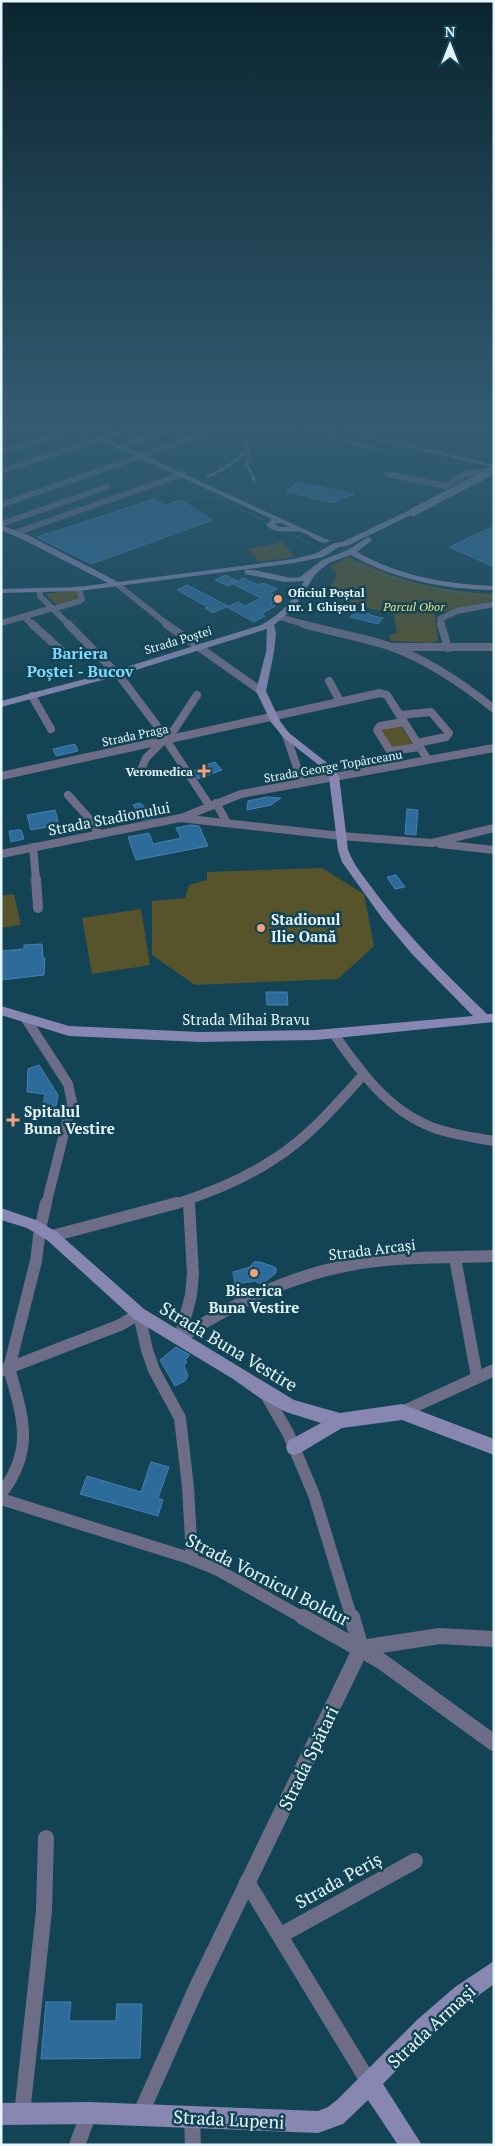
<svg xmlns="http://www.w3.org/2000/svg" width="495" height="2146" font-family="'PT Serif',serif">
<rect width="100%" height="100%" fill="#124455"/>
<!-- green -->
<g fill="#57532a">
<path d="M 282,542 L 295,557 L 259,562 L 249,549 Z"/>
<path d="M 349,557 C 400,581 438,591 494,594 L 494,600 L 435,614 L 438,641 L 431,643 L 391,641 L 389,635 L 397,633 L 394,615 L 326,596 L 337,574 L 330,566 Z"/>
<path d="M 77,590 L 79,596 L 78,600 L 58,606 L 45,594 Z"/>
<path d="M 401,726 L 414,746 L 392,750 L 380,729 Z"/>
<path d="M 322,868 L 364,894 L 374,946 L 338,979 L 195,985 L 152,955 L 152,901 L 185,898 L 189,885 L 207,880 L 207,872 Z"/>
<path d="M 14,894 L 21,925 L 1,928 L 1,896 Z"/>
<path d="M 141,909 L 150,965 L 92,974 L 82,918 Z"/>
</g>
<g fill="none" stroke-linecap="round" stroke-linejoin="round">
<!-- stream -->
<g stroke="#45675f" stroke-width="1">
<path d="M 54,425 L 90,440"/>
<path d="M 95,441 L 134,457"/>
<path d="M 139,459 L 157,467 L 175,490"/>
<path d="M 193,497 L 217,498 L 263,520"/>
<path d="M 292,535 L 314,545"/>
<path d="M 345,560 C 394,581 441,593 494,596"/>
</g>
</g>
<!-- building -->
<g fill="#2c6b9a" stroke="#4482b3">
<path d="M 297,482 L 354,494 L 332,503 L 286,491 Z"/>
<path d="M 154,499 L 165,505 L 180,500 L 213,520 L 91,564 L 37,537 Z"/>
<path d="M 494,526 L 494,567 L 449,547 L 468,538 Z"/>
<path d="M 225,575 L 237,581 L 228,586 L 215,580 Z"/>
<path d="M 243,578 L 258,585 L 264,583 L 277,589 L 270,593 L 281,598 L 270,604 L 275,606 L 261,614 L 265,616 L 254,622 L 227,607 L 238,602 L 245,606 L 261,598 L 233,584 Z"/>
<path d="M 187,585 L 201,592 L 228,606 L 213,613 L 205,608 L 208,607 L 177,590 Z"/>
<path d="M 356,610 L 370,614 L 369,615 L 383,618 L 378,624 L 350,617 Z"/>
<path d="M 75,744 L 78,751 L 56,756 L 53,749 Z"/>
<path d="M 215,762 L 222,770 L 198,779 L 193,770 L 208,768 L 205,765 Z"/>
<path d="M 267,797 L 281,798 L 271,805 L 247,810 L 248,801 Z"/>
<path d="M 140,803 L 149,811 L 153,818 L 142,820 L 133,805 Z"/>
<path d="M 407,809 L 418,810 L 416,835 L 405,834 Z"/>
<path d="M 55,810 L 59,825 L 31,830 L 27,815 Z"/>
<path d="M 191,825 L 199,826 L 208,846 L 136,860 L 128,837 L 149,833 L 153,844 L 181,838 L 176,828 Z"/>
<path d="M 17,830 L 21,830 L 24,839 L 11,842 L 9,831 Z"/>
<path d="M 396,875 L 405,887 L 395,889 L 387,877 Z"/>
<path d="M 42,944 L 43,958 L 45,958 L 44,975 L 1,980 L 1,951 L 24,949 L 24,945 Z"/>
<path d="M 266,992 L 287,992 L 288,1005 L 267,1005 Z"/>
<path d="M 39,1065 L 58,1095 L 56,1106 L 43,1106 L 45,1094 L 27,1092 L 28,1069 Z"/>
<path d="M 254,1262 L 260,1262 L 272,1266 L 276,1268 L 276,1273 L 263,1283 L 258,1283 L 255,1281 L 235,1284 L 233,1272 L 250,1267 Z"/>
<path d="M 176,1347 L 190,1355 L 185,1360 L 187,1362 L 184,1365 L 188,1376 L 185,1381 L 175,1386 L 160,1360 Z"/>
<path d="M 151,1462 L 169,1467 L 158,1498 L 163,1500 L 158,1516 L 80,1494 L 87,1476 L 141,1492 Z"/>
<path d="M 46,2002 L 71,2002 L 69,2021 L 116,2021 L 117,2004 L 142,2004 L 140,2058 L 41,2059 Z"/>
</g>
<g fill="none" stroke-linecap="round" stroke-linejoin="round">
<!-- street-far4 -->
<g stroke="#6d6d88" stroke-width="6">
<path d="M 1,431 L 21,425"/>
<path d="M 454,434 L 471,425"/>
<path d="M 120,447 L 184,425"/>
<path d="M 1,452 L 62,433"/>
<path d="M 1,471 L 140,425"/>
<path d="M 388,474 L 446,486 L 467,473 L 494,471"/>
<path d="M 1,505 L 230,425"/>
<path d="M 1,524 L 107,487"/>
<path d="M 15,533 L 183,474"/>
<path d="M 118,585 L 168,625"/>
<path d="M 40,591 L 40,596 L 69,625"/>
<path d="M 54,609 L 80,601 L 82,599 L 79,589"/>
<path d="M 24,617 L 33,625"/>
<path d="M 280,617 L 307,625"/>
<path d="M 1,623 L 53,608"/>
<path d="M 442,625 L 440,619 L 457,611 L 494,604"/>
</g>
<!-- street-far3 -->
<g stroke="#6d6d88" stroke-width="8">
<path d="M 32,624 L 64,653"/>
<path d="M 68,624 L 121,678 L 155,723 L 209,805"/>
<path d="M 166,624 L 261,691"/>
<path d="M 303,624 C 331,632 361,637 389,646 C 428,660 462,683 494,709"/>
<path d="M 441,624 L 448,648"/>
<path d="M 395,647 L 494,647"/>
<path d="M 329,681 L 340,701"/>
<path d="M 32,696 L 51,729"/>
<path d="M 400,715 L 431,712 L 449,733 L 446,737 L 417,743"/>
<path d="M 404,722 L 380,726 L 377,730 L 390,751 L 420,747"/>
<path d="M 286,735 L 302,782"/>
<path d="M 149,774 L 141,770 L 146,758 L 174,730 L 197,695"/>
<path d="M 1,776 L 380,693 L 387,695 L 428,760"/>
<path d="M 68,795 L 87,816 L 99,834"/>
<path d="M 216,803 L 227,823"/>
<path d="M 181,818 L 241,794 L 494,748"/>
<path d="M 440,844 L 494,850"/>
<path d="M 33,847 L 36,880"/>
<path d="M 1,854 L 180,818 L 341,836 L 432,843 L 494,828"/>
</g>
<!-- street-far2 -->
<g stroke="#6d6d88" stroke-width="10">
<path d="M 36,879 L 38,908"/>
<path d="M 26,1019 L 68,1084 L 72,1102 L 46,1205"/>
<path d="M 334,1034 C 361,1073 390,1113 437,1129 C 456,1135 475,1138 494,1141"/>
<path d="M 189,1200 L 189,1205"/>
<path d="M 173,1205 C 208,1193 243,1180 274,1159 C 308,1138 336,1105 363,1075"/>
</g>
<!-- street-far1 -->
<g stroke="#6d6d88" stroke-width="12">
<path d="M 52,1236 L 177,1203"/>
<path d="M 455,1258 L 477,1377"/>
<path d="M 180,1338 C 232,1304 289,1276 350,1265 C 397,1256 446,1258 494,1256"/>
<path d="M 180,1338 L 191,1295 L 193,1274 L 189,1203"/>
<path d="M 9,1368 L 36,1261 L 40,1229 L 46,1203"/>
<path d="M 1,1371 L 120,1325 L 139,1314 L 147,1350 L 154,1370 L 180,1418 L 188,1487 L 192,1557"/>
<path d="M 265,1393 L 288,1433 L 314,1495 L 352,1619"/>
<path d="M 402,1412 L 494,1370"/>
<path d="M 1,1494 C 35,1449 23,1418 9,1368"/>
<path d="M 1,1499 L 186,1557 L 218,1570 L 305,1619"/>
</g>
<!-- street -->
<g stroke="#6d6d88" stroke-width="16">
<path d="M 303,1617 L 381,1661 L 494,1743"/>
<path d="M 361,1648 L 440,1636 L 494,1639"/>
<path d="M 247,1882 L 370,2084"/>
<path d="M 281,1935 L 415,1861"/>
<path d="M 22,2114 L 44,1911 L 46,1838"/>
<path d="M 140,2115 L 196,1989 L 361,1648 L 352,1617"/>
<path d="M 192,2117 L 193,2145"/>
<path d="M 77,2145 L 89,2113"/>
</g>
<!-- secondary -->
<g fill="#8787b1" fill-rule="evenodd">
<path d="M 99,437 L 103,437 L 330,541 C 321,547 310,534 301,532 C 288,530 276,535 266,525 L 272,519 L 99,439 ZM 275,523 L 281,523 L 290,527 L 278,527 Z"/>
<path d="M 410,510 L 417,512 L 347,546 L 339,547 L 323,557 L 294,563 L 79,591 L 1,593 L 1,589 L 79,587 L 108,583 L 24,540 L 1,530 L 1,525 L 30,536 L 118,582 L 294,559 L 317,553 L 334,543 L 342,542 Z"/>
<path d="M 368,537 L 372,539 L 371,541 L 357,552 C 400,576 445,584 494,586 L 494,590 C 443,589 396,580 351,555 L 331,562 L 321,569 L 314,576 L 294,608 L 274,625 L 276,633 L 274,652 L 266,691 L 280,721 L 289,733 L 326,762 L 339,776 L 348,850 C 354,866 365,878 375,892 C 408,937 447,975 487,1014 L 494,1014 L 494,1022 L 316,1040 L 200,1042 L 69,1036 L 1,1015 L 1,1006 L 69,1026 L 200,1032 L 316,1030 L 473,1016 L 411,953 L 382,918 L 342,862 L 338,850 L 329,777 L 320,766 L 283,737 L 271,722 L 256,691 L 266,652 L 267,629 L 110,678 L 1,707 L 1,701 L 104,674 L 261,625 C 280,615 294,600 304,581 L 285,582 L 245,574 L 245,570 L 254,570 L 291,578 L 300,577 L 322,560 L 348,550 Z"/>
<path d="M 1,1208 L 36,1220 L 57,1232 L 144,1309 L 294,1400 L 340,1413 L 402,1404 L 494,1439 L 494,1455 L 402,1420 L 342,1428 L 300,1453 L 294,1455 L 288,1453 L 286,1447 L 288,1441 L 321,1423 L 286,1412 L 260,1398 L 233,1379 L 134,1319 L 47,1240 L 27,1228 L 1,1220 Z"/>
<path d="M 494,1961 L 494,1984 C 453,2013 418,2048 383,2084 L 422,2145 L 398,2145 L 368,2100 L 343,2124 L 318,2133 L 89,2124 L 1,2125 L 1,2103 L 89,2102 L 318,2111 L 328,2107 L 338,2099 L 418,2019 L 455,1987 Z"/>
</g>
<defs>
<g id="rail">
<path d="M 279,425 L 382,450"/>
<path d="M 316,425 L 494,466"/>
<path d="M 248,446 L 247,465 L 255,481"/>
<path d="M 207,477 C 231,466 254,455 246,425"/>
</g>
</defs>
<!-- rail casing -->
<use href="#rail" stroke="#87a6b2" stroke-width="2.5"/>
<!-- rail -->
<use href="#rail" stroke="#124455" stroke-width="1" stroke-dasharray="4.5" stroke-linecap="butt"/>
<!-- secondary-bridge -->
<path stroke="#8787b1" stroke-width="8" d="M 413,512 L 494,470"/>
</g>
<!-- sky -->
<linearGradient id="sky" x2="0" y2="1"><stop stop-color="#0a252f"/><stop offset="0.59" stop-color="#335c73"/><stop offset="1" stop-color="#335c73" stop-opacity="0"/></linearGradient>
<rect width="495" height="725" fill="url(#sky)"/>
<!-- markers -->
<g fill="#f2a17e" stroke="#124455" stroke-width="2">
<circle cx="278" cy="599" r="5"/>
<path d="M201.5 763.5h5v5h5v5h-5v5h-5v-5h-5v-5h5z"/>
<circle cx="261" cy="928" r="5"/>
<path d="M10.5 1112.5h5v5h5v5h-5v5h-5v-5h-5v-5h5z"/>
<circle cx="254" cy="1273" r="5"/>
</g>
<g text-anchor="middle" dominant-baseline="central" stroke-width="5" stroke-linejoin="round" paint-order="stroke">
<!-- far-poi labels -->
<g font-size="12" font-weight="bold" fill="#e6f6fd" stroke="#124455" text-anchor="start">
<text x="288" y="592">Oficiul Poștal<tspan x="288" dy="14">nr. 1 Ghișeu 1</tspan></text>
<text x="193" y="771" text-anchor="end">Veromedica</text>
</g>
<!-- far-park labels -->
<g font-size="12" font-style="italic" fill="#ebe27e" stroke="#124455">
<text x="414" y="606">Parcul Obor</text>
</g>
<!-- far-street labels -->
<g font-size="12" fill="#e6f6fd" stroke="#124455">
<text transform="translate(178 640) rotate(-17)">Strada Poștei</text>
<text transform="translate(135 735) rotate(-12)">Strada Praga</text>
<text transform="translate(333 766) rotate(-10)">Strada George Topârceanu</text>
</g>
<!-- street labels -->
<g font-size="15" fill="#e6f6fd" stroke="#124455">
<text transform="translate(109 818) rotate(-11)">Strada Stadionului</text>
<text x="246" y="1019">Strada Mihai Bravu</text>
<text transform="translate(372 1249) rotate(-7)">Strada Arcași</text>
</g>
<!-- poi labels -->
<g font-size="15" font-weight="bold" fill="#e6f6fd" stroke="#124455" text-anchor="start">
<text x="271" y="919">Stadionul<tspan x="271" dy="17">Ilie Oană</tspan></text>
<text x="24" y="1111">Spitalul<tspan x="24" dy="17">Buna Vestire</tspan></text>
<text x="254" y="1290" text-anchor="middle">Biserica<tspan x="254" dy="17">Buna Vestire</tspan></text>
</g>
<!-- far-district labels -->
<g font-size="16" font-weight="bold" fill="#80dbfd" stroke="#124455">
<text x="80" y="653">Bariera<tspan x="80" dy="18">Poștei - Bucov</tspan></text>
</g>
<!-- near-street labels -->
<g font-size="18" fill="#e6f6fd" stroke="#124455">
<text transform="translate(229 1346) rotate(31)">Strada Buna Vestire</text>
<text transform="translate(268 1579) rotate(27)">Strada Vornicul Boldur</text>
<text transform="translate(308 1758) rotate(-64)">Strada Spătari</text>
<text transform="translate(338 1880) rotate(-29)">Strada Periș</text>
<text transform="translate(431 2026) rotate(-43)">Strada Armași</text>
<text transform="translate(229 2119) rotate(3)">Strada Lupeni</text>
</g>
</g>
<!-- border -->
<rect width="495" height="2146" fill="none" stroke="#e6f6fd" stroke-width="5"/>
<!-- north arrow -->
<g transform="translate(450 45)" stroke="#124455" stroke-width="4" paint-order="stroke">
<path d="M0-4L9 19L0 12L-9 19Z" fill="#e6f6fd"/>
<text y="-8" font-size="14" font-weight="bold" text-anchor="middle" fill="#e6f6fd">N</text>
</g>
</svg>
